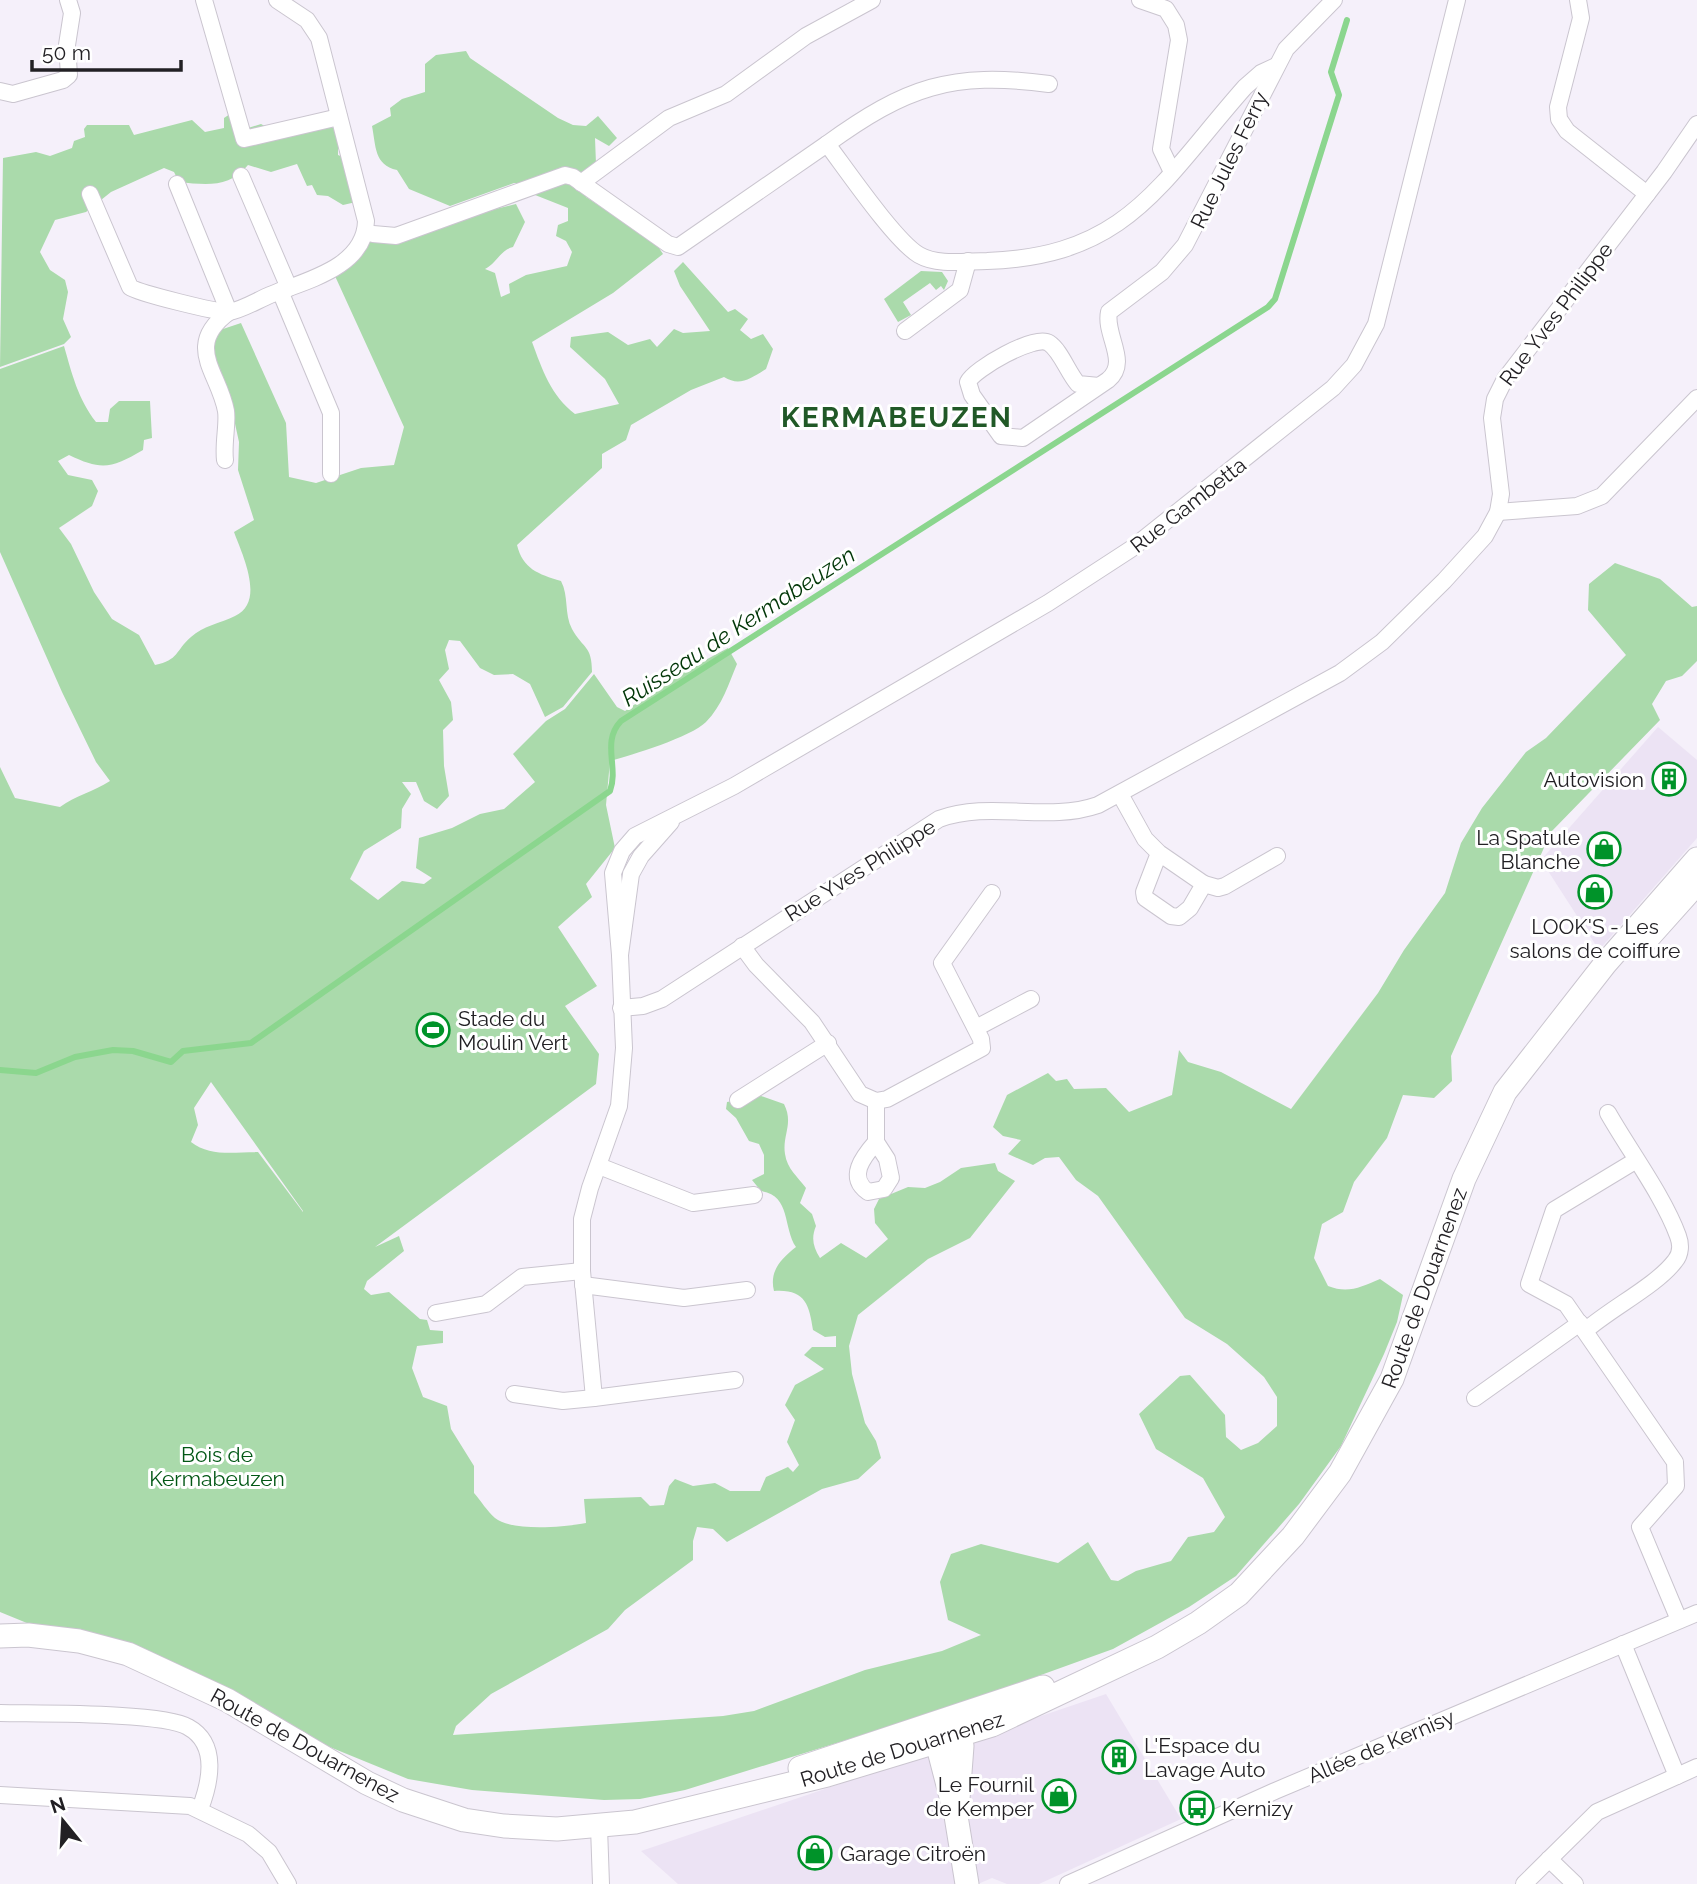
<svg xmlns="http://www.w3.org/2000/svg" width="1697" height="1884" font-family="Raleway,sans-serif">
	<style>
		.built { fill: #ece3f4 }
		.green { fill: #aadaab; fill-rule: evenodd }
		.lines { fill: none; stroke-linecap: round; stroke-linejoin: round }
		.stream { stroke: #8bd68e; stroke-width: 6 }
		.street-casing { stroke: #cac5cf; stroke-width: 18 }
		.secondary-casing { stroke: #cac5cf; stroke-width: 25 }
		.street { stroke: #fff; stroke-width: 16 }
		.secondary { stroke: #fff; stroke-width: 23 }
		.labels { text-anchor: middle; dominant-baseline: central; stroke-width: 6; stroke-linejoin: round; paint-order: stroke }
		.street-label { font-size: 21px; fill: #222024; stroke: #fff }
		.poi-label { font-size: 21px; fill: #222024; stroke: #fff; text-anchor: start }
		.park-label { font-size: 21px; fill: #025715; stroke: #fff }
		.water-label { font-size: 23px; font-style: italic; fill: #003607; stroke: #fff }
		.district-label { font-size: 28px; font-weight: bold; letter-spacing: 2px; fill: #215927; stroke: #fff }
	</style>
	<rect width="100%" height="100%" fill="#f5f0fa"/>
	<g class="built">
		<polygon points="1658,727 1697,760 1697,838 1599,950 1541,860"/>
		<polygon points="1106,1694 1181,1819 1039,1884 1007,1884 992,1878 978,1884 678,1884 641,1851"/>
	</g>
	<g class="green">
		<path d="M466,51L470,58L558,118L573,125L586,126L598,116L617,138L609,146L595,138L596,164L586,197L655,242L663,254L613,293L532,342C542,369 551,396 575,414L619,404L605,379L570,347L571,337L608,332L628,345L650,339L657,347L674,329L683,333L710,331L680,286L674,271L683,262L728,312L735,309L748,319L740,330L751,339L763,334L773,349L766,369C751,378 740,387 724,377L691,390L631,425L626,440L602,454V468L517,545C523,569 538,574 561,581C569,596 564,614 572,629C583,649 592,645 592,672L563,707L545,717L530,684L513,674L494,675L480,668L460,641L449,640L445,650L449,669L439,680L451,702L453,720L443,730L444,766L449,796L437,809L424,801L416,782H402L411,794L402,809L401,828L364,851L350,879L378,900L402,881L424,884L432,878L416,868L419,838L452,828L480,814L504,809L535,782L513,754L546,721L565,709L594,674L617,707L625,711L681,673L728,648L737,664C729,683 722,706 706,722C691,737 632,755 610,761L606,805L615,848L586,884L592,897L558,927L597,986L565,1006L599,1054L596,1084L375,1247L399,1236L404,1251L367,1281L364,1289L371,1295L389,1292L420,1319L427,1320L430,1330L443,1331V1343L417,1346L412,1368L423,1397L447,1406L451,1429L474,1466V1493C481,1501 487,1511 495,1518C512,1532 566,1527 586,1523L584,1499L641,1497L650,1506L664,1505L669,1486L675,1479L693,1486L715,1483L730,1491H760L766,1477L788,1467L793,1472L799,1465L787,1442L795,1420L785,1405L795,1385L824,1369L804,1355L812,1347H836V1336L825,1337L813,1330C809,1304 805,1289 774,1291C769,1271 781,1259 796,1247C783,1228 791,1195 761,1191L752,1180L764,1174V1155L759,1144L749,1141L736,1118L726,1109L727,1102L761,1096L784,1104C794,1124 782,1135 785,1154C787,1169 798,1177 806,1188L800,1203L812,1214L816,1226C811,1238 813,1247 820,1258L841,1243L866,1258L888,1239L875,1223L874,1209L879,1199L908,1187L925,1188L940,1182L961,1168L995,1163L998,1171L1015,1181L970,1238L928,1259L858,1315L849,1346L852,1374L865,1423L876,1441L881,1458L858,1479L822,1489L727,1542L713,1529L697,1527L693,1541V1560L625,1610L608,1629L491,1694L456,1726L453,1735L723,1716L754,1711L865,1670L942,1651L981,1635L948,1620L940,1582L951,1554L981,1544L1058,1563L1088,1542L1111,1580L1118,1581L1136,1571L1171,1561L1188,1537L1214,1532L1225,1517L1203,1478L1156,1449L1139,1414L1180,1376L1190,1375L1225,1415L1226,1437L1241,1450L1258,1443L1277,1426V1397L1264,1377L1227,1344L1185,1318L1098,1196L1076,1180L1059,1157L1045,1158L1033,1165L1008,1154L1021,1140L1003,1136L993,1127L1007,1095L1048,1073L1056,1081L1067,1079L1074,1089L1106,1088L1129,1112L1172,1095L1179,1050L1188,1062L1221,1072L1291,1109L1378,993L1404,950L1445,893L1461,843L1482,808L1526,752L1546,738L1626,655L1588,610L1589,584L1615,563L1660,579L1692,607L1697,606V661L1682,676L1666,681L1652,704L1660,720L1551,832L1451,1056L1452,1081L1434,1098L1403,1095L1387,1138L1354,1182L1343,1212L1322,1224L1314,1258L1328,1286C1348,1294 1361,1287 1380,1279L1403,1295L1397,1322L1384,1354L1341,1446L1299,1504L1236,1576L1189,1607L1113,1649L997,1691L840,1742L685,1790L640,1799L604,1800L472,1790L408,1779L0,1612V767L15,798L60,807C76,795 93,792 110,781L96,762L62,692L0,552V369L64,346C72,374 78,399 96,422H108L110,409L119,401H150L152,438L144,440L143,450C112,468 102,471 69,455L58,461L68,475L92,480L98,491L92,506L59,528L71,544L94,592L112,619L139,635L155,665C179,660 175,651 191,637C203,626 221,623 235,616C266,602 242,554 234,532L254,520L238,470L239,442L227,387L212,361L214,337L220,330L241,323L286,423L289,477L316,483L361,468L394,465L404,427L335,276L371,239L516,204L525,222L513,247C500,250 497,263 485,269L495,273L501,297L510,293L509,284L526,275L567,266L572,252L566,241L556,236L558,225L568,221V208L530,193L526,183H514L450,206L409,189L397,170C374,165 376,146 372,126L391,116L390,108L402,99L425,92V64L436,55ZM211,1082L303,1211V1212L258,1152C234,1152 210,1157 191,1142L198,1125L194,1108Z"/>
		<path d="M230,114L248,128L261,124L272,130L326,123C340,130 338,141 338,155L348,159L356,202L343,205L328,196L317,195L312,185L307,186L297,164L271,172L248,165C229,188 207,185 179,182L174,172L164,168L111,192L86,212L55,220L40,252L50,270L65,280L68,292L63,319L71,337L64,344L0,367L3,158L36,152L50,156L72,148L74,141L85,137L84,129L87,125H129L134,135L192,120L205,132L224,128V118Z"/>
		<polygon points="921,271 942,272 948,281 944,290 941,286 936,290 930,283 903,302 911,315 898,322 884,299"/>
	</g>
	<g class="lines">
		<path class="stream" d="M0,1070L36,1073L75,1057L113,1050L133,1051L171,1062L183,1051L251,1043L610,791C619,767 601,742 621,721L1268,307L1275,299L1339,95L1331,72L1347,20"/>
		<defs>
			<g id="street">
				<polyline points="204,0 244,139 339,117"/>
				<polyline points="1140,0 1166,9 1176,25 1179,40 1161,149 1172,172"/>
				<polyline points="1578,0 1581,18 1558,107 1559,119 1567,131 1647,194"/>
				<polyline points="0,91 13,94 63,80 69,75 67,45 72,13 68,0"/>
				<path d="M827,144C906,87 951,71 1049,84"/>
				<polyline points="241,176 289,288"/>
				<polyline points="581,183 669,118 726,94 806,36 872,0"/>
				<path d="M177,184L229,312C183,346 219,372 226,411C228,424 223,443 225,460"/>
				<path d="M90,194L130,287C138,293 219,313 229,312C242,310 258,300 270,295C304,281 365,268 366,221L319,38L307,20L277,0"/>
				<path d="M373,234L396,236L565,175L573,177L668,244L678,247L827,144C846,169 895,241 919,255C938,266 966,261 987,261C1128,256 1160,183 1245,87L1261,73L1276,66"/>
				<polyline points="280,291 331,413 331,474"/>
				<polyline points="905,331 960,290 968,261"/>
				<path d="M1099,386L1078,384C1068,373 1061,351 1049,343C1035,334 974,369 968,382L972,395L1001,436L1023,438L1108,380C1130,362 1104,335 1109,312L1162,272L1185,245L1286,49L1334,0"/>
				<polyline points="1498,512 1577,506 1602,496 1697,398"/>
				<polyline points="1120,794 1145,839 1159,853 1144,892 1145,898 1171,916 1179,917 1190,908 1204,884 1159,853"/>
				<polyline points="671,822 641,856 631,874 620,955 624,1048 619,1106 590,1188 582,1219 582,1271 594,1398 735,1380"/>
				<polyline points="1204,884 1218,888 1225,886 1277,856"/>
				<polyline points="742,946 756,965 812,1022 860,1094 876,1101 887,1099 982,1048 981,1039 942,963 992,893"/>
				<polyline points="620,955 613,873 622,851 635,836 734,786 1048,603 1131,549 1333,388 1354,365 1376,324 1457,0"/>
				<path d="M621,1008L643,1006L662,999L939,819C991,800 1046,823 1098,805L1340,673L1382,642L1444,581L1485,536L1498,512L1501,494L1492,418L1495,399L1505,379L1664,172L1697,124"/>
				<polyline points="976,1028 1031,999"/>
				<polyline points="738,1100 828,1043"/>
				<path d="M876,1101V1142L887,1159L891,1178L884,1189L868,1192C847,1177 863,1157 876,1142"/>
				<polyline points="1635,1161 1554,1210 1529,1284 1566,1304 1675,1462 1676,1486 1640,1527 1679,1620"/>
				<polyline points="599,1166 693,1203 754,1195"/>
				<polyline points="583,1285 684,1298 747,1290"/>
				<polyline points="436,1313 486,1304 522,1277 582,1271"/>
				<path d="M1585,1331C1611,1308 1656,1286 1675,1261C1681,1254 1681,1244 1678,1236C1664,1197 1629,1150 1608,1113"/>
				<polyline points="514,1394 563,1401 594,1398"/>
				<polyline points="1475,1398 1580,1323"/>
				<polyline points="1623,1644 1677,1776"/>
				<path d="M0,1713C35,1714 163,1712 188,1727C219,1744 210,1783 200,1809"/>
				<polyline points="0,1795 190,1806 248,1834 269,1852 288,1884"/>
				<polyline points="599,1827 601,1884"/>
				<polyline points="1549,1859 1575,1884"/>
				<polyline points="1068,1884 1275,1791 1697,1613"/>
				<polyline points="1524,1884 1597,1812 1697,1767"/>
			</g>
			<g id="secondary">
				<polyline points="1646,940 1697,883"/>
				<polyline points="0,1636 28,1635 79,1641 128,1654 227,1700 367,1783 403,1800 464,1820 504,1826 557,1829 635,1822 827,1775 992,1725 1157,1647 1198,1623 1239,1594 1293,1536 1340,1473 1392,1379 1464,1179 1505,1092 1605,964 1697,859"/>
				<polyline points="957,1722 962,1746 958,1799"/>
				<polyline points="934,1731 956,1816 967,1884"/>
				<polyline points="800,1768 1043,1687"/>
			</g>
		</defs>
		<use href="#street" class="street-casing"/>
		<use href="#secondary" class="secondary-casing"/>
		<use href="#street" class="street"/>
		<use href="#secondary" class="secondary"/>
	</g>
	<defs>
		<symbol id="building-ring" viewBox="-11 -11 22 22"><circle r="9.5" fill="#fff" stroke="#009329" stroke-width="1.5"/><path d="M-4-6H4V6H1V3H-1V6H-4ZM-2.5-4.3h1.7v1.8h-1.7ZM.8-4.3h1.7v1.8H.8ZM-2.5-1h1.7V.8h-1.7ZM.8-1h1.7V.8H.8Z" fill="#009329"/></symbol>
		<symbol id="shop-ring" viewBox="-11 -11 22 22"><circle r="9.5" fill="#fff" stroke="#009329" stroke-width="1.5"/><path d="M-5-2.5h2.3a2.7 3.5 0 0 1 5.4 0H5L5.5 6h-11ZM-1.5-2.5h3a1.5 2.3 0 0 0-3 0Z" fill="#009329"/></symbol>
		<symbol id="stadium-ring" viewBox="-11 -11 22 22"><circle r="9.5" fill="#fff" stroke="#009329" stroke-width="1.5"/><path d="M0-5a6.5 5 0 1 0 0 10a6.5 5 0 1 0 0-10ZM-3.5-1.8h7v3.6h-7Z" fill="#009329"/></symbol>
		<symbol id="bus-ring" viewBox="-11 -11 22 22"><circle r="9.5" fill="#fff" stroke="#009329" stroke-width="1.5"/><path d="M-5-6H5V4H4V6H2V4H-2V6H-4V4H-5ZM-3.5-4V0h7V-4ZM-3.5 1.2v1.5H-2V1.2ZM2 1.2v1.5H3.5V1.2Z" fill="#009329"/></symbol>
	</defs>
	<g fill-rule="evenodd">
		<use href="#building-ring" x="1650" y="760" width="38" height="38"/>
		<use href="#shop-ring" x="1585" y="830" width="38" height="38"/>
		<use href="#shop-ring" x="1576" y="873" width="38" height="38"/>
		<use href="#stadium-ring" x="414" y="1011" width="38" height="38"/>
		<use href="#building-ring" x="1100" y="1738" width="38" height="38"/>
		<use href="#shop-ring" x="1040" y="1777" width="38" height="38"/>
		<use href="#bus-ring" x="1178" y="1789" width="38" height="38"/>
		<use href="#shop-ring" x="796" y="1834" width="38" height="38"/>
	</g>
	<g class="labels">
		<g class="street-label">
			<text transform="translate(1229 160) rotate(-64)">Rue Jules Ferry</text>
			<text transform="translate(1556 314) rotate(-53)">Rue Yves Philippe</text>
			<text transform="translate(1188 505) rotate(-38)">Rue Gambetta</text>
			<text transform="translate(860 870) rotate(-32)">Rue Yves Philippe</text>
			<text transform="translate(1424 1288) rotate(-70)">Route de Douarnenez</text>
			<text transform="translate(305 1745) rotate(29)">Route de Douarnenez</text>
			<text transform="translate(1381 1746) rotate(-23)">Allée de Kernisy</text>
			<text transform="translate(902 1749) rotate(-17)">Route de Douarnenez</text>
		</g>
		<g class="poi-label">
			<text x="1644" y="779" text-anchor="end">Autovision</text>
			<text x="1580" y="837" text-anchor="end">La Spatule<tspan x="1580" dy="24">Blanche</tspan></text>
			<text x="1595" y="926" text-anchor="middle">LOOK'S - Les<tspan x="1595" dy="24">salons de coiffure</tspan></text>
			<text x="458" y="1018">Stade du<tspan x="458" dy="24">Moulin Vert</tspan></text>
			<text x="1144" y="1745">L'Espace du<tspan x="1144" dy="24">Lavage Auto</tspan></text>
			<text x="1034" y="1784" text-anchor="end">Le Fournil<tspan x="1034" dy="24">de Kemper</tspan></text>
			<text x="1222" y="1808">Kernizy</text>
			<text x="840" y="1853">Garage Citroën</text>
		</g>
		<g class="park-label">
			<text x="217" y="1454">Bois de<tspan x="217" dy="24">Kermabeuzen</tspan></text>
		</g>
		<g class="water-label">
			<text transform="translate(738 626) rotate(-33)">Ruisseau de Kermabeuzen</text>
		</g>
		<g class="district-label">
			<text x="897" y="417">KERMABEUZEN</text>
		</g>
	</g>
	<g transform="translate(63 1821) rotate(342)" stroke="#ffffff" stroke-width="5" paint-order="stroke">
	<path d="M0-5L12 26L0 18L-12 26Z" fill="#222024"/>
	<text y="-10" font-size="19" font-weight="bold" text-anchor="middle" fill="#222024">N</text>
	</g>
	<path d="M32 60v10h149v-10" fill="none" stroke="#222024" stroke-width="3.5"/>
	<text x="42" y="60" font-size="21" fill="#222024" stroke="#ffffff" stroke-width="5" paint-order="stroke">50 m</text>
</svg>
